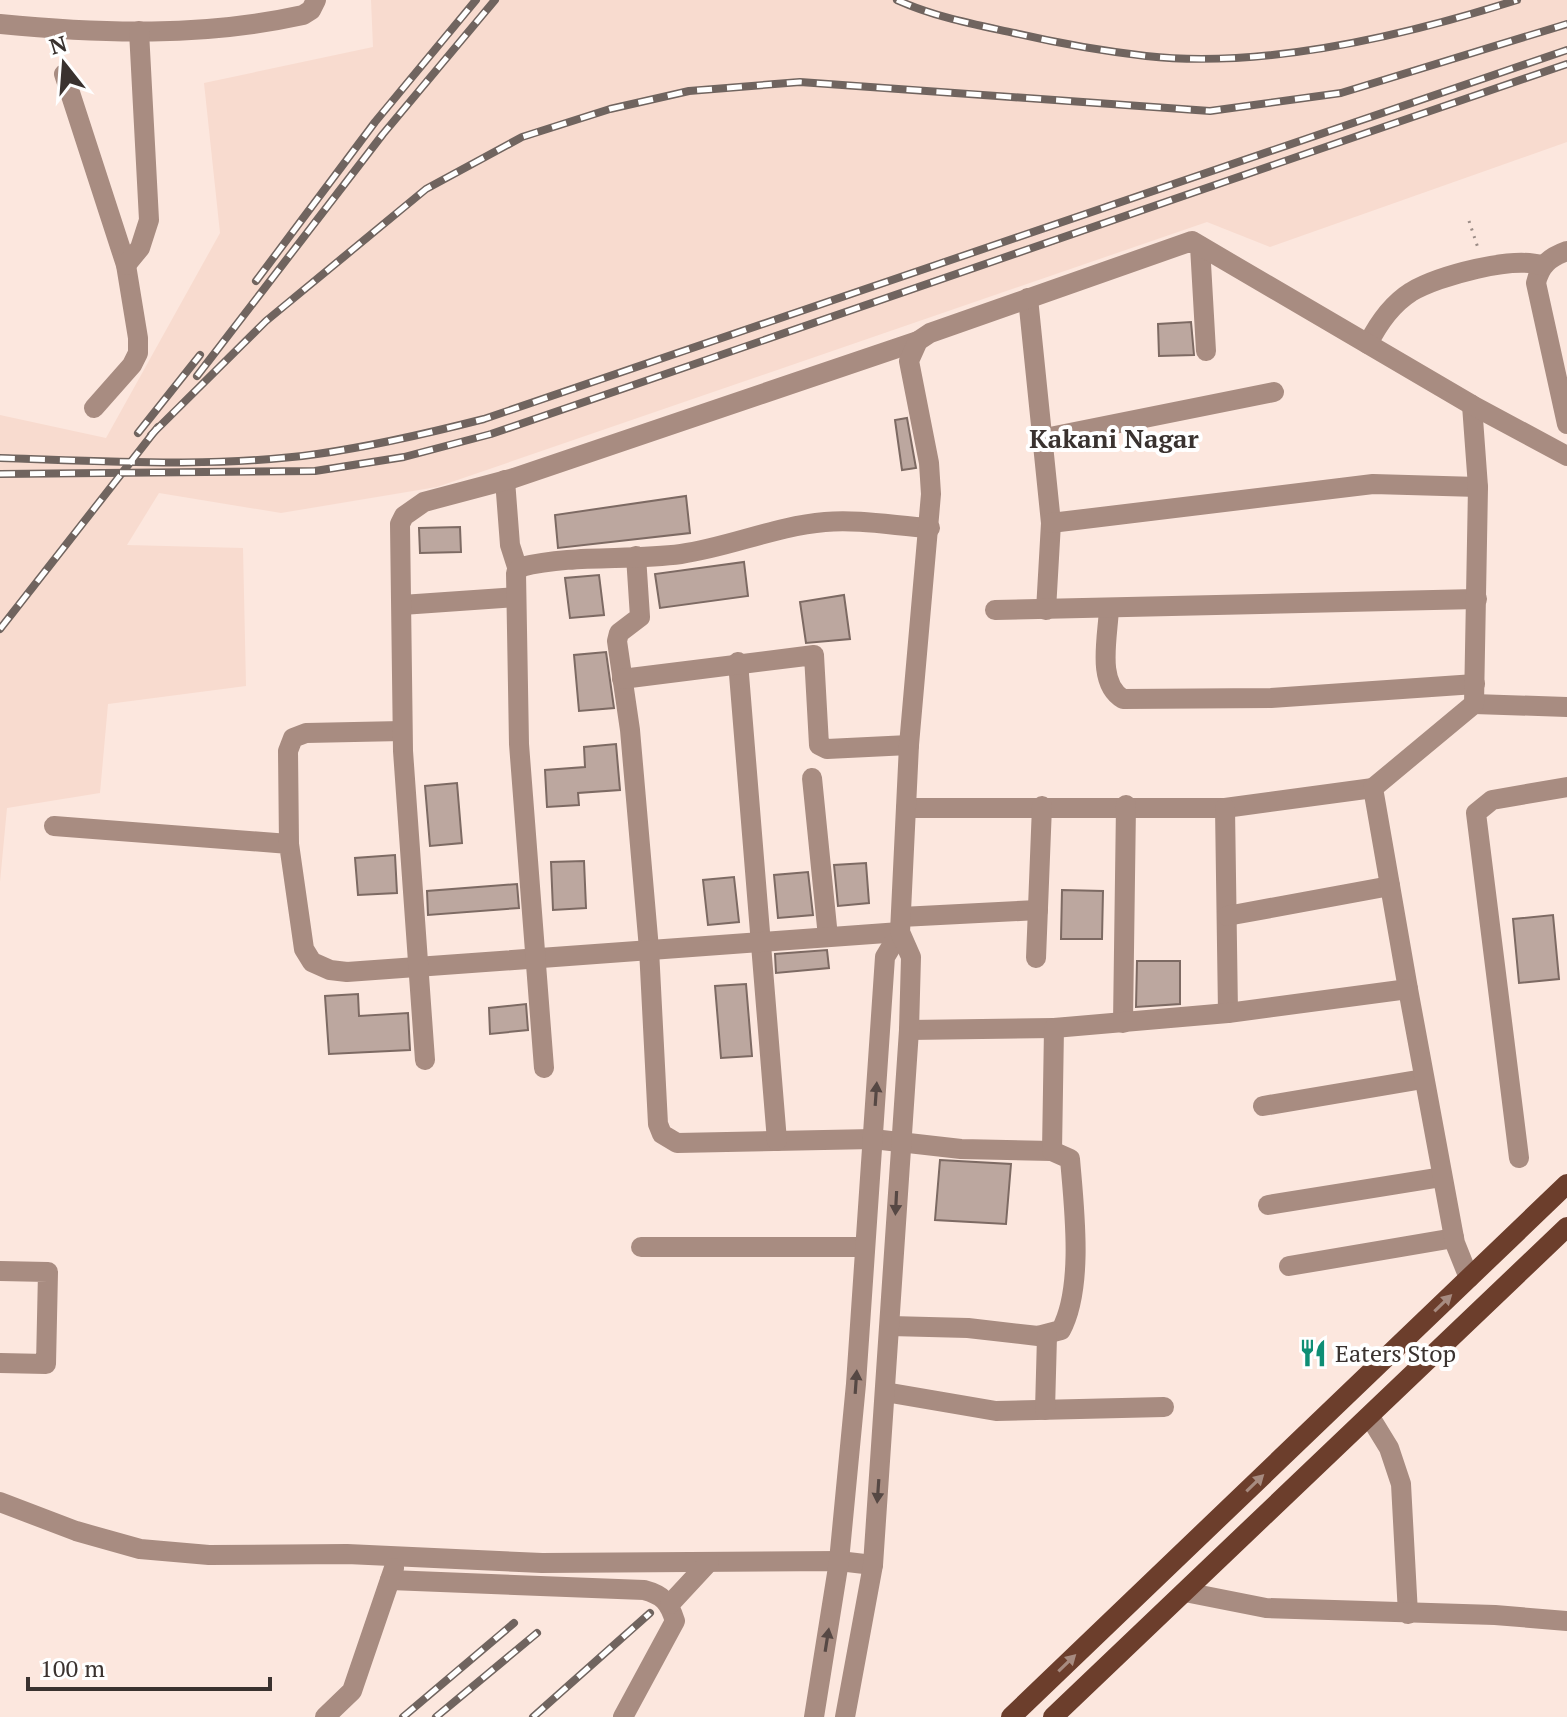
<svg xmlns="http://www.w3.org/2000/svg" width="1567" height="1717" font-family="'PT Serif',serif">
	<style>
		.built { fill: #f8dbcf }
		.building { fill: #bca79f; stroke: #7d6a63; stroke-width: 2 }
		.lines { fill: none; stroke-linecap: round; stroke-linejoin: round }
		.path { stroke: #9b8c86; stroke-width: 3; stroke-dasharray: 2 6; stroke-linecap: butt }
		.minor { stroke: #a88c81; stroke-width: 20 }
		.major { stroke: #6c3e2c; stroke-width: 20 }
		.rail-casing { stroke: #70645f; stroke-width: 8 }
		.rail { stroke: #fff; stroke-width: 5; stroke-dasharray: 15; stroke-linecap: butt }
		.oneway { fill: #564844 }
		.oneway2 { fill: #a78b80 }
		.labels { text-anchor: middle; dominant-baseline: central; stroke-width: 8; stroke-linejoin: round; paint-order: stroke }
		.poi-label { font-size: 24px; fill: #3a322f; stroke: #fff; text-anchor: start }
		.neighbourhood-label { font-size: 26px; font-weight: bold; fill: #3a322f; stroke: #fff }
	</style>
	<rect width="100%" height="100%" fill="#fce7de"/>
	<polygon class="built" points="371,0 1567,0 1567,142 1270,247 1207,222 437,487 281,513 159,493 127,545 243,548 246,686 108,704 100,793 7,808 0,882 0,415 106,438 220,233 204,83 373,47"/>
	<g class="building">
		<polygon points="1191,322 1194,355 1159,356 1158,324"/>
		<polygon points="907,418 916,468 902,470 895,420"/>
		<polygon points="686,496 690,533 558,548 555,515"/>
		<polygon points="460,527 461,552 420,553 419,528"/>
		<polygon points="744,562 748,596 660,608 655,574"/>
		<polygon points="599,575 604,615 570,618 565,578"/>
		<polygon points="844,595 850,639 806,643 800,602"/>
		<polygon points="606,652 614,708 579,711 574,655"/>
		<polygon points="616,744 620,790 578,793 579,805 547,807 545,770 585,767 584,747"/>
		<polygon points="457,783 462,843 430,846 425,786"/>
		<polygon points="395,855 397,893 358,895 355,858"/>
		<polygon points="584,861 586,908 553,910 551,862"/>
		<polygon points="866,863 869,903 838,906 834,865"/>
		<polygon points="808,872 813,915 778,918 774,875"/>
		<polygon points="734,877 739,922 708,925 703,880"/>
		<polygon points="517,884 519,908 428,915 427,891"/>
		<polygon points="1062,890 1103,891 1102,939 1061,939"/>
		<polygon points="1553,915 1559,979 1519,983 1513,919"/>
		<polygon points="827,950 829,968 776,973 775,954"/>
		<polygon points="1137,961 1180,961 1180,1004 1136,1007"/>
		<polygon points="746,984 752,1056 721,1058 715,986"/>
		<polygon points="358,994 359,1016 408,1013 410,1050 329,1054 325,996"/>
		<polygon points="526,1004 528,1030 490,1034 489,1008"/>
		<polygon points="940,1160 1011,1164 1006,1224 935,1220"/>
	</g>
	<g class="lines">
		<polyline class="path" points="1469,221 1479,251"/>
		<g class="minor">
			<path d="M0,24C101,34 203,37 303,15L311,10L316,0"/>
			<polyline points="64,74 126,265 138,338 138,353 132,365 94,408"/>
			<polyline points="1200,246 1206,351"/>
			<path d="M1567,251C1550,257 1540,265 1536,283L1567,424"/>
			<polyline points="126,265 140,248 149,220 139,31"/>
			<polyline points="1028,298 1051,523 1046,610"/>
			<path d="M1368,344C1378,324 1392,304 1411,292C1438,276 1514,255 1543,266"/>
			<polyline points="1045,438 1274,392"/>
			<polyline points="505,480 510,545 518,570"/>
			<polyline points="1051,523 1373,484 1478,487"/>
			<polyline points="636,556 640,617 619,633 617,641 630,730 649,949 658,1124 662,1134 677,1143 873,1139 961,1149 1052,1151"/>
			<polyline points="402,605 516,597"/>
			<path d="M1109,608C1108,637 1096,683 1123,699L1271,698L1475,684"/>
			<polyline points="995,610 1477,599"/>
			<polyline points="738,662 777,1141"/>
			<polyline points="622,679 814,655 819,745 827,749 909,745"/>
			<polyline points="1474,704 1567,707"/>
			<polyline points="812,778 828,937"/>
			<polyline points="906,808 1225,808 1373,788"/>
			<polyline points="1225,808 1228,1013"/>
			<polyline points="54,826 289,844 304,949 312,962 330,970 347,972 900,932"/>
			<polyline points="289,844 288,751 293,738 306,733 402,731"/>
			<polyline points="1227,916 1390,886"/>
			<polyline points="901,917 1038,910"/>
			<polyline points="1036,958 1042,806"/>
			<polyline points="1408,989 1373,788 1474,704 1478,487 1472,405"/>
			<polyline points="1123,1023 1126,805"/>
			<polyline points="909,1030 1054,1028"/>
			<polyline points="425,1060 403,751 400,524 404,516 424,502 514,478 918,341"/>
			<path d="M544,1068L519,744L516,573L521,567C573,554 628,561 681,554C730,547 776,526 825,522C859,519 896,526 930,528"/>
			<polyline points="1263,1106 1423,1079"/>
			<polyline points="1519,1158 1476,813 1492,800 1567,787"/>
			<polyline points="1268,1205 1442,1177"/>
			<polyline points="641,1247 865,1247"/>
			<polyline points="1289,1266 1454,1238"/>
			<polyline points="0,1271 48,1272 46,1364 0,1363"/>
			<path d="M890,1326L968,1328L1038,1336L1061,1330C1084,1287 1074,1207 1070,1159L1052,1151L1054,1028L1228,1013L1408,989L1455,1243L1469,1278"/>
			<polyline points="885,1392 996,1411 1164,1407"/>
			<polyline points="1045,1410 1047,1336"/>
			<polyline points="1370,1417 1389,1448 1401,1484 1408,1614"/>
			<polyline points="0,1502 76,1531 140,1549 209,1555 347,1554 542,1563 839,1561 873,1565"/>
			<path d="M390,1580L644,1590C663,1595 669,1602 675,1621L623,1717"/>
			<polyline points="1185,1592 1266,1608 1495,1615 1567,1621"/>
			<polyline points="670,1604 709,1562"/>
			<polyline points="325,1717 352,1691 394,1568"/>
			<polyline points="814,1717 839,1561 856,1384 885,957 900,932"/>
			<polyline points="845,1717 873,1565 909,1030 911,957 900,932 909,745 931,494 929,463 909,361 918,341 930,333 1192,241 1472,405 1567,456"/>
		</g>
		<g class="major">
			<polyline points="1011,1717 1567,1184"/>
			<polyline points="1053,1717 1567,1227"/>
		</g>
		<defs>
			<g id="rail">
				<path d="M897,0C935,17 973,24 1014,33C1057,43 1102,51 1146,56C1265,69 1404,36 1517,0"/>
				<polyline points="256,281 375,122 476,0"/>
				<polyline points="197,376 383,134 495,0"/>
				<polyline points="138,433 200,355"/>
				<polyline points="151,435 266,321 426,189 522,137 610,109 689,91 800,82 1210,111 1341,93 1567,24"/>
				<path d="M0,458C101,461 218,468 317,454C374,446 429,433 484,419L1567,50"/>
				<polyline points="0,474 315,471 404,457 491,434 1567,64"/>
				<polyline points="0,629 158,427"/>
				<polyline points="403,1717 514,1623"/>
				<polyline points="436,1717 537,1633"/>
				<polyline points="533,1717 650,1613"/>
			</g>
		</defs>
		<use href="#rail" class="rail-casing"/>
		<use href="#rail" class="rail"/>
	</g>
	<defs><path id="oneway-solid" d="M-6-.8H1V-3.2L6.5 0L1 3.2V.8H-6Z" transform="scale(2)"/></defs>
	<g class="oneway">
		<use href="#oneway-solid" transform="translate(876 1094) rotate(-86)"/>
		<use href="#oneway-solid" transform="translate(896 1203) rotate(93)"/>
		<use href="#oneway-solid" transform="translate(856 1382) rotate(-86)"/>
		<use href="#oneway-solid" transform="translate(878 1491) rotate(94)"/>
		<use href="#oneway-solid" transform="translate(827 1640) rotate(-81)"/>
	</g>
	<g class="oneway2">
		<use href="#oneway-solid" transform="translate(1443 1303) rotate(-44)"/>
		<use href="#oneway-solid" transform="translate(1255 1483) rotate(-44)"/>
		<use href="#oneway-solid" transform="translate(1067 1663) rotate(-44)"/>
	</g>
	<defs>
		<symbol id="restaurant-bare" viewBox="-9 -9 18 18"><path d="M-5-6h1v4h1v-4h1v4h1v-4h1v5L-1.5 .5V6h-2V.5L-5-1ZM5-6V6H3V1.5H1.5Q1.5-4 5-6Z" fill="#0e8e74" stroke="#fff" stroke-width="2.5" paint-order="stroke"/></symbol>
	</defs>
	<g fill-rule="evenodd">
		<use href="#restaurant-bare" x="1293" y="1333" width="40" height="40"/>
	</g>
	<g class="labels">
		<g class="poi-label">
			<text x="1335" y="1353">Eaters Stop</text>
		</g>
		<g class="neighbourhood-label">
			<text x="1114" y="438">Kakani Nagar</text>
		</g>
	</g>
	<g transform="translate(64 64) rotate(343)" stroke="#ffffff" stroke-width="6" paint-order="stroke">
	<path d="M0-6L14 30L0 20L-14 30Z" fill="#3a322f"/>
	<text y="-12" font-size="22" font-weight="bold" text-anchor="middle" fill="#3a322f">N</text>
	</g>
	<path d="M28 1677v12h242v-12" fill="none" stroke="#3a322f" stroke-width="4"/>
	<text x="40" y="1677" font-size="24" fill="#3a322f" stroke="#ffffff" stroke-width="6" paint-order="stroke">100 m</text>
</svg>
